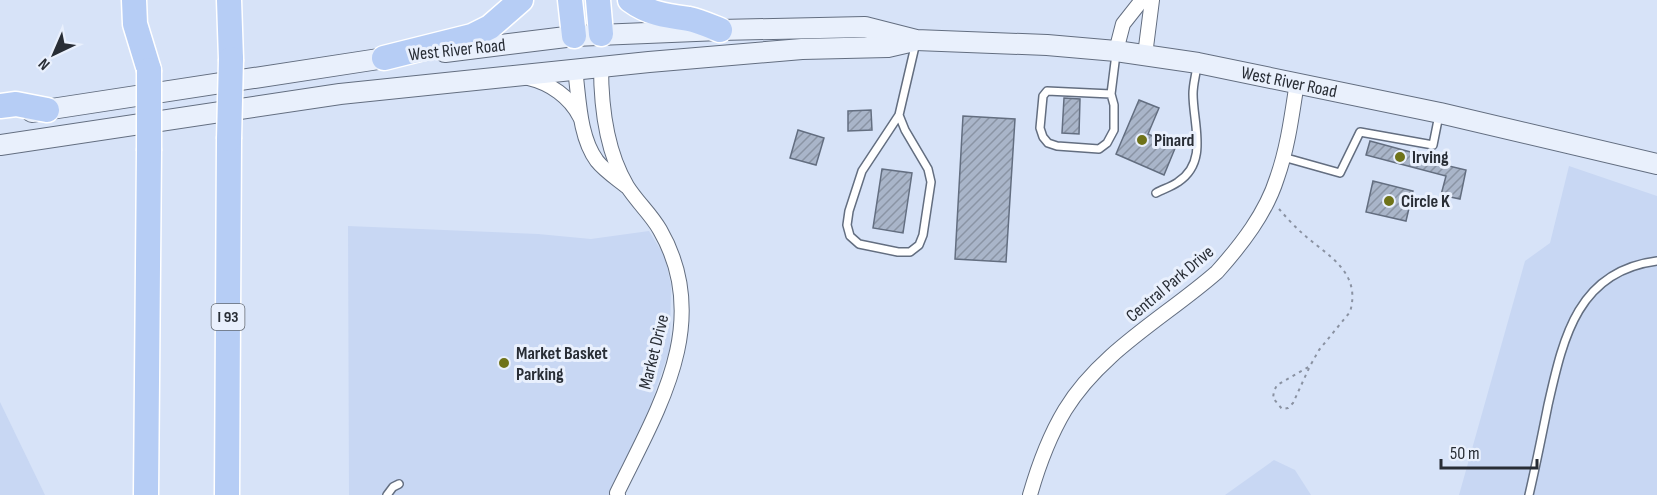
<svg xmlns="http://www.w3.org/2000/svg" width="1657" height="495" font-family="'Sofia Sans Condensed',sans-serif">
	<style>
		.built { fill: #c8d7f3 }
		.building { fill: url(#building-hatch); stroke: #636e80; stroke-width: 1.5 }
		.lines { fill: none; stroke-linecap: round; stroke-linejoin: round }
		.lane-casing { stroke: #636e80; stroke-width: 10 }
		.street-casing { stroke: #636e80; stroke-width: 16 }
		.secondary-casing { stroke: #636e80; stroke-width: 22 }
		.highway-casing { stroke: #fff; stroke-width: 27 }
		.path { stroke: #8a92a2; stroke-width: 2; stroke-dasharray: 3 4.5; stroke-linecap: butt }
		.lane { stroke: #fff; stroke-width: 7 }
		.street { stroke: #fff; stroke-width: 14 }
		.secondary { stroke: #e9f0fc; stroke-width: 20 }
		.highway { stroke: #b6cdf5; stroke-width: 24 }
		.highway-bridge-casing { stroke: #fff; stroke-width: 27; stroke-linecap: butt }
		.highway-bridge { stroke: #b6cdf5; stroke-width: 24 }
		.poi-dot { fill: #6f7319; stroke: #e9f0fd; stroke-width: 2 }
		.labels { text-anchor: middle; dominant-baseline: central; stroke-width: 6; stroke-linejoin: round; paint-order: stroke }
		.shield { fill: #e9f0fd; stroke: #626871; stroke-width: 1.5 }
		.shield-label { font-size: 16px; font-weight: bold; fill: #282d35 }
		.street-label { font-size: 18px; fill: #282d35; stroke: #e9f0fd }
		.poi-label { font-size: 18px; font-weight: bold; fill: #282d35; stroke: #e9f0fd; text-anchor: start }
	</style>
	<defs>
		<pattern id="building-hatch" width="6" height="6" patternUnits="userSpaceOnUse" patternTransform="scale(1.5)"><rect width="6" height="6" fill="#a9b5c9"/><path d="M-1 1l2-2M0 6l6-6M5 7l2-2" fill="none" stroke="#8a94a4"/></pattern>
	</defs>
	<rect width="100%" height="100%" fill="#d7e3f8"/>
	<g class="built">
		<polygon points="1569,166 1657,196 1657,495 1459,495 1525,261 1550,243"/>
		<polygon points="348,226 538,234 591,239 649,231 665,257 671,285 670,348 641,433 617,495 349,495"/>
		<polygon points="0,402 45,495 0,495"/>
		<polygon points="1274,460 1295,470 1311,495 1225,495"/>
	</g>
	<g class="building">
		<polygon points="1064,98 1080,99 1079,134 1062,133"/>
		<polygon points="1139,100 1159,108 1148,134 1176,146 1164,175 1116,154"/>
		<polygon points="871,110 872,130 848,131 848,111"/>
		<polygon points="963,116 1015,119 1006,262 955,259"/>
		<polygon points="798,130 824,138 816,165 790,158"/>
		<polygon points="1370,141 1433,158 1432,162 1466,170 1460,199 1441,195 1446,176 1366,155"/>
		<polygon points="882,169 912,173 903,233 873,228"/>
		<polygon points="1373,181 1413,191 1406,221 1366,212"/>
	</g>
	<g class="lines">
		<defs>
			<g id="lane">
				<polyline points="1111,94 1047,91 1043,96 1040,128 1043,137 1048,143 1057,146 1099,149 1107,143 1114,130 1114,105 1111,94 1116,54"/>
				<polyline points="899,115 862,171 849,211 847,225 850,236 859,244 898,252 910,252 919,245 923,235 931,182 928,169 905,130 899,115 916,42"/>
				<polyline points="1283,157 1340,173 1360,132 1433,145 1439,115"/>
				<path d="M1156,193C1163,189 1171,187 1178,182C1209,162 1193,124 1193,94C1193,84 1196,75 1197,65"/>
				<polyline points="387,495 393,487 399,484"/>
				<path d="M1529,495C1536,465 1542,435 1548,405C1563,339 1577,271 1657,261"/>
			</g>
			<g id="street">
				<polyline points="1116,51 1123,24 1142,0"/>
				<polyline points="1145,55 1152,0"/>
				<path d="M601,66C601,106 606,151 627,186C637,202 651,214 660,230C713,322 658,409 617,493L618,495"/>
				<path d="M575,69C579,98 579,137 597,161C605,171 616,178 626,186"/>
				<path d="M528,78C550,83 570,97 580,117"/>
				<path d="M1030,495C1038,467 1050,435 1065,410C1101,351 1167,316 1217,272C1242,244 1266,213 1277,178C1288,147 1292,114 1297,82"/>
			</g>
			<g id="secondary">
				<path id="s1" d="M445,52L574,36L720,30L865,27L916,40L1047,45L1116,51L1198,63L1440,113L1657,164"/>
				<polyline points="32,112 398,56"/>
				<polyline points="0,145 340,94 649,62 802,49 888,47 914,41"/>
			</g>
			<g id="highway">
				<polyline points="134,0 135,24 149,70"/>
				<polyline points="229,0 231,59"/>
				<polyline points="570,0 574,36"/>
				<polyline points="598,0 601,34"/>
				<path d="M630,0C649,14 667,16 689,19C699,21 710,26 720,30"/>
				<polyline points="384,58 472,36 490,27 521,0"/>
				<polyline points="0,106 16,104 47,110"/>
				<polyline points="146,495 149,151"/>
				<polyline points="227,495 229,139"/>
			</g>
		</defs>
		<use href="#lane" class="lane-casing"/>
		<use href="#street" class="street-casing"/>
		<use href="#secondary" class="secondary-casing"/>
		<use href="#highway" class="highway-casing"/>
		<path class="path" d="M1279,209C1286,217 1294,226 1302,233C1326,255 1362,271 1350,312L1319,350L1310,366L1277,385L1274,391L1273,398L1282,409L1288,408L1293,403L1310,366"/>
		<use href="#lane" class="lane"/>
		<use href="#street" class="street"/>
		<use href="#secondary" class="secondary"/>
		<use href="#highway" class="highway"/>
		<defs>
			<g id="highway-bridge">
				<polyline points="229,139 231,59"/>
				<polyline points="149,151 149,70"/>
			</g>
		</defs>
		<use href="#highway-bridge" class="highway-bridge-casing"/>
		<use href="#highway-bridge" class="highway-bridge"/>
	</g>
	<g class="poi-dot">
		<circle cx="1142" cy="140" r="6"/>
		<circle cx="1400" cy="157" r="6"/>
		<circle cx="1389" cy="201" r="6"/>
		<circle cx="504" cy="363" r="6"/>
	</g>
	<g class="labels">
		<rect class="shield" x="211.5" y="304" width="33" height="26" rx="4.5"/>
		<g class="shield-label">
			<text x="228" y="317">I 93</text>
		</g>
		<g class="street-label">
			<text transform="translate(457 50) rotate(-6)">West River Road</text>
			<text stroke="none"><textPath href="#s1" startOffset="850">West River Road</textPath></text>
			<text transform="translate(1170 284) rotate(-40)">Central Park Drive</text>
			<text transform="translate(654 352) rotate(-76)">Market Drive</text>
		</g>
		<g class="poi-label">
			<text x="1154" y="140">Pinard</text>
			<text x="1412" y="157">Irving</text>
			<text x="1401" y="201">Circle K</text>
			<text x="516" y="353">Market Basket<tspan x="516" dy="21">Parking</tspan></text>
		</g>
	</g>
	<g transform="translate(54 54) rotate(224)" stroke="#e9f0fd" stroke-width="4.5" paint-order="stroke">
	<path d="M0-4.5L10 22L0 15L-10 22Z" fill="#282d35"/>
	<text y="-9" font-size="16" font-weight="bold" text-anchor="middle" fill="#282d35">N</text>
	</g>
	<path d="M1441 459v9h96v-9" fill="none" stroke="#282d35" stroke-width="3"/>
	<text x="1450" y="459" font-size="18" fill="#282d35" stroke="#e9f0fd" stroke-width="4.5" paint-order="stroke">50 m</text>
</svg>
